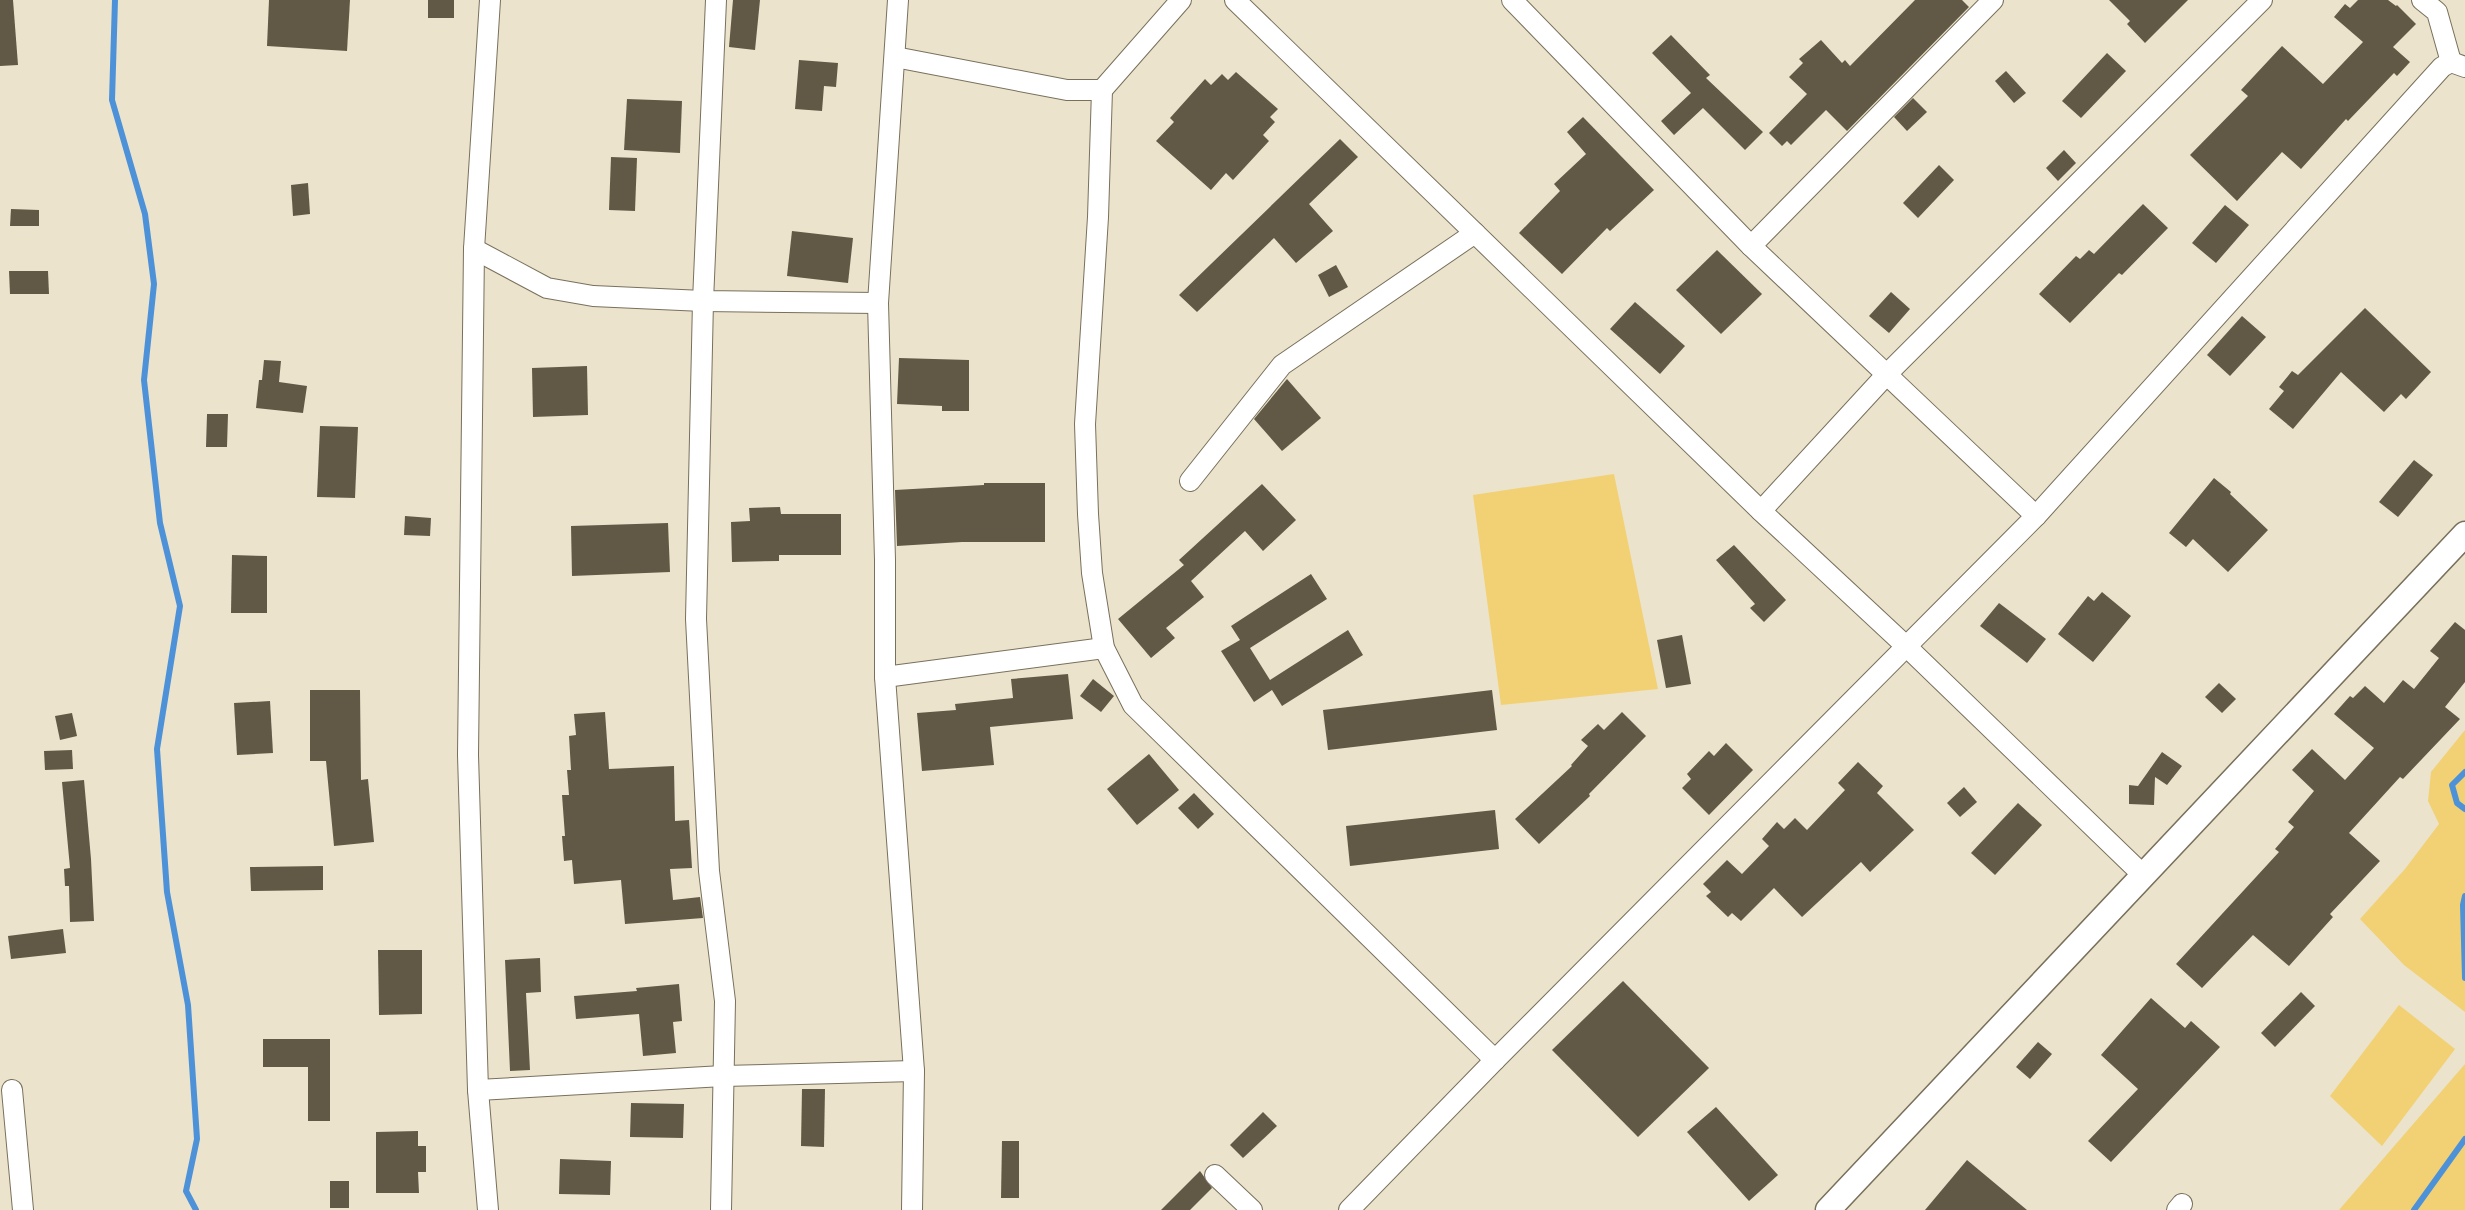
<svg xmlns="http://www.w3.org/2000/svg" width="2465" height="1210" font-family="'Titillium Web',sans-serif">
	<style>
		.green { fill: #f2d174 }
		.lines { fill: none; stroke-linecap: round; stroke-linejoin: round }
		.stream { stroke: #4d92d8; stroke-width: 6 }
		.building { fill: #615945 }
		.minor-casing { stroke: #78705c; stroke-width: 22 }
		.tertiary-casing { stroke: #78705c; stroke-width: 27 }
		.minor { stroke: #fff; stroke-width: 20 }
		.tertiary { stroke: #fff; stroke-width: 24 }
	</style>
	<rect width="100%" height="100%" fill="#ebe3cc"/>
	<g class="green">
		<polygon points="1614,474 1658,689 1501,705 1473,495"/>
		<polygon points="2465,730 2465,1012 2404,965 2360,919 2405,869 2439,824 2428,801 2431,772"/>
		<polygon points="2399,1005 2455,1049 2382,1146 2330,1096"/>
		<polygon points="2465,1064 2465,1210 2339,1210"/>
	</g>
	<g class="lines">
		<g class="stream">
			<polyline points="115,0 112,100 145,214 154,284 144,380 160,523 180,606 157,749 167,892 188,1005 197,1139 186,1191 196,1210"/>
			<polyline points="2465,772 2452,785 2457,803 2465,809"/>
			<polyline points="2465,896 2463,905 2465,978"/>
			<polyline points="2414,1210 2465,1139"/>
		</g>
	</g>
	<g class="building">
		<polygon points="0,0 13,0 18,65 0,66"/>
		<polygon points="269,0 350,0 347,51 267,46"/>
		<rect x="428" y="0" width="26" height="18"/>
		<polygon points="733,0 760,0 755,50 729,47"/>
		<polygon points="1915,0 1962,0 1969,7 1847,131 1826,110 1791,145 1787,141 1782,146 1769,133 1807,94 1789,77 1803,63 1799,59 1821,40 1842,63 1845,60 1850,66"/>
		<polygon points="2109,0 2188,0 2145,43 2127,24 2130,21"/>
		<polygon points="2358,0 2388,0 2396,6 2397,5 2416,24 2393,47 2410,62 2397,76 2394,73 2348,121 2346,119 2301,169 2282,152 2237,201 2190,155 2248,96 2241,90 2282,46 2323,84 2363,42 2334,17 2345,4 2350,8"/>
		<polygon points="1671,35 1710,75 1706,78 1763,132 1745,150 1703,108 1674,135 1661,121 1691,93 1652,53"/>
		<polygon points="2107,53 2126,71 2081,118 2062,101"/>
		<polygon points="799,60 838,63 836,87 824,86 822,111 795,109"/>
		<polygon points="2006,71 2026,93 2014,103 1995,81"/>
		<polygon points="1236,72 1278,109 1270,117 1275,122 1263,135 1269,141 1233,180 1226,173 1211,190 1156,141 1174,122 1170,118 1205,79 1211,85 1222,74 1228,80"/>
		<polygon points="1913,98 1927,112 1907,131 1894,117"/>
		<polygon points="627,99 682,101 680,153 624,150"/>
		<polygon points="1583,117 1654,190 1610,231 1607,228 1562,274 1519,233 1560,191 1554,184 1586,154 1567,132"/>
		<polygon points="1340,139 1358,157 1309,204 1333,231 1296,263 1274,238 1197,312 1179,295"/>
		<polygon points="2064,150 2076,163 2058,181 2046,168"/>
		<polygon points="611,157 637,158 635,211 609,210"/>
		<polygon points="1939,165 1954,180 1918,218 1903,203"/>
		<polygon points="308,183 310,214 293,216 291,185"/>
		<polygon points="2143,204 2168,228 2122,275 2119,273 2070,323 2039,294 2076,256 2080,259 2089,250 2094,254"/>
		<polygon points="2225,205 2249,225 2216,263 2192,243"/>
		<polygon points="11,209 39,210 39,226 10,226"/>
		<polygon points="792,231 853,238 848,283 787,276"/>
		<polygon points="1717,250 1762,294 1721,334 1676,290"/>
		<polygon points="1336,265 1348,287 1329,297 1318,275"/>
		<polygon points="9,271 48,271 49,294 10,294"/>
		<polygon points="1891,292 1910,309 1889,333 1869,316"/>
		<polygon points="1635,302 1685,346 1660,374 1610,329"/>
		<polygon points="2365,308 2431,372 2406,399 2401,394 2384,412 2341,372 2293,429 2269,409 2284,391 2279,387 2292,371 2298,375"/>
		<polygon points="2242,316 2266,337 2230,376 2207,355"/>
		<polygon points="899,358 969,360 969,411 942,411 942,406 897,404"/>
		<polygon points="264,360 281,361 279,382 307,386 303,413 256,408 259,380 262,380"/>
		<polygon points="587,366 588,415 533,417 532,368"/>
		<polygon points="1287,379 1321,418 1282,451 1254,419"/>
		<polygon points="207,414 228,414 227,447 206,447"/>
		<polygon points="320,426 358,427 355,498 317,497"/>
		<polygon points="2414,460 2433,475 2398,517 2379,502"/>
		<polygon points="2214,478 2231,492 2230,494 2268,530 2228,572 2193,539 2186,547 2169,533"/>
		<polygon points="984,483 1045,483 1045,542 962,542 897,546 895,490 984,485"/>
		<polygon points="1262,484 1296,520 1263,551 1245,531 1191,581 1204,597 1166,628 1175,638 1151,658 1118,619 1184,565 1179,560"/>
		<polygon points="780,507 781,514 841,514 841,555 779,555 779,561 732,562 731,522 750,521 749,508"/>
		<polygon points="405,516 431,518 430,536 404,535"/>
		<polygon points="668,523 670,572 572,576 571,526"/>
		<polygon points="1734,545 1786,600 1764,622 1750,608 1755,604 1716,560"/>
		<polygon points="232,555 267,556 267,613 231,613"/>
		<polygon points="1311,574 1327,599 1250,648 1270,680 1348,630 1363,655 1282,706 1272,690 1254,702 1221,651 1240,640 1231,626"/>
		<polygon points="2102,592 2131,616 2093,662 2058,634 2088,596 2094,601"/>
		<polygon points="1999,603 2046,639 2027,663 1980,626"/>
		<polygon points="2455,622 2465,630 2465,682 2445,707 2460,719 2403,779 2400,777 2349,833 2380,861 2330,914 2333,917 2289,966 2253,935 2202,988 2176,964 2279,852 2275,849 2294,827 2288,822 2314,791 2292,770 2312,749 2345,780 2374,748 2334,714 2350,696 2353,698 2365,686 2384,703 2403,680 2414,689 2439,658 2430,651"/>
		<polygon points="1682,635 1691,684 1666,688 1657,640"/>
		<polygon points="1068,674 1073,719 990,727 994,765 922,771 917,713 956,710 955,704 1013,698 1011,679"/>
		<polygon points="1093,679 1114,696 1101,712 1080,696"/>
		<polygon points="2219,683 2236,699 2222,713 2205,697"/>
		<polygon points="310,690 360,690 361,780 368,779 374,842 334,846 326,761 310,761"/>
		<polygon points="1492,690 1497,730 1328,750 1323,710"/>
		<polygon points="270,701 273,753 237,755 234,703"/>
		<polygon points="605,712 609,769 674,766 675,821 689,820 692,868 670,869 673,900 700,897 703,918 625,924 621,880 574,884 572,860 564,861 562,836 565,836 562,795 569,795 567,770 571,770 569,736 576,735 574,714"/>
		<polygon points="1622,712 1646,736 1589,794 1590,796 1539,844 1515,819 1572,766 1571,765 1588,746 1581,740 1598,724 1604,730"/>
		<polygon points="72,713 77,736 60,740 55,716"/>
		<polygon points="1726,743 1753,770 1709,815 1682,788 1691,779 1687,774 1709,751 1714,756"/>
		<polygon points="72,750 73,769 45,770 44,751"/>
		<polygon points="2162,752 2182,766 2167,785 2155,777 2154,805 2129,804 2129,785 2138,786"/>
		<polygon points="1149,754 1179,790 1137,825 1107,789"/>
		<polygon points="1858,762 1883,786 1877,793 1914,830 1870,872 1861,862 1802,917 1774,888 1741,921 1732,913 1728,917 1706,896 1711,892 1703,884 1727,860 1742,874 1769,846 1762,839 1777,822 1784,829 1795,818 1807,830 1845,790 1838,783"/>
		<polygon points="84,780 91,859 94,921 70,922 69,886 65,886 64,869 70,868 62,782"/>
		<polygon points="1964,787 1977,802 1960,817 1947,803"/>
		<polygon points="1194,793 1214,814 1198,829 1178,808"/>
		<polygon points="2018,803 2042,825 1995,875 1971,853"/>
		<polygon points="1495,810 1499,849 1350,866 1346,826"/>
		<polygon points="323,866 323,890 251,891 250,867"/>
		<polygon points="63,929 66,953 11,959 8,936"/>
		<polygon points="378,950 422,950 422,1014 379,1015"/>
		<polygon points="540,958 541,992 526,993 530,1070 510,1071 505,960"/>
		<polygon points="1623,981 1709,1068 1638,1137 1552,1050"/>
		<polygon points="679,984 682,1021 673,1022 676,1053 643,1056 639,1014 576,1019 574,996 637,991 636,988"/>
		<polygon points="2301,992 2315,1006 2275,1047 2261,1033"/>
		<polygon points="2151,998 2185,1028 2191,1021 2220,1047 2111,1162 2088,1141 2138,1089 2101,1055"/>
		<polygon points="263,1039 330,1039 330,1121 308,1121 308,1067 263,1067"/>
		<polygon points="2038,1042 2052,1054 2030,1079 2016,1067"/>
		<polygon points="802,1089 825,1089 824,1147 801,1146"/>
		<polygon points="631,1103 684,1104 683,1138 630,1137"/>
		<polygon points="1716,1107 1778,1175 1749,1201 1687,1132"/>
		<polygon points="1263,1112 1277,1126 1243,1158 1230,1145"/>
		<polygon points="418,1131 418,1146 426,1146 426,1172 418,1172 419,1193 376,1193 376,1132"/>
		<polygon points="1002,1141 1019,1141 1019,1198 1001,1198"/>
		<polygon points="560,1159 611,1161 610,1195 559,1194"/>
		<polygon points="1967,1160 2027,1210 1925,1210"/>
		<polygon points="1200,1171 1212,1188 1190,1210 1161,1210"/>
		<rect x="330" y="1181" width="19" height="27"/>
	</g>
	<g class="lines">
		<defs>
			<g id="minor">
				<polyline points="716,0 703,301 696,619 709,871 725,1001 721,1210"/>
				<polyline points="898,0 878,303 885,560 885,677 914,1071 912,1210"/>
				<polyline points="1235,0 1761,511 1907,647 2143,875"/>
				<polyline points="1512,0 1751,246 2036,516"/>
				<polyline points="2422,0 2437,12 2451,62"/>
				<polyline points="895,57 1067,90 1102,90 1181,0"/>
				<polyline points="1102,90 1098,217 1085,424 1088,514 1092,573 1104,648 1133,705 1495,1060"/>
				<polyline points="1751,246 1993,0"/>
				<polyline points="474,249 547,288 593,296 703,301 878,303"/>
				<polyline points="1190,481 1282,365 1475,233"/>
				<polyline points="1761,511 1887,374 2262,0"/>
				<polyline points="885,677 1104,648"/>
				<polyline points="12,1090 23,1210"/>
				<polyline points="478,1090 723,1076 914,1071"/>
				<polyline points="1215,1175 1252,1210"/>
				<polyline points="488,1210 478,1090 468,755 474,249 490,0"/>
				<polyline points="1349,1210 1495,1060 2036,516 2442,67 2451,62 2465,67"/>
				<polyline points="2177,1210 2182,1204"/>
			</g>
			<polyline id="tertiary" points="1828,1210 2465,534"/>
		</defs>
		<use href="#minor" class="minor-casing"/>
		<use href="#tertiary" class="tertiary-casing"/>
		<use href="#minor" class="minor"/>
		<use href="#tertiary" class="tertiary"/>
	</g>
</svg>
